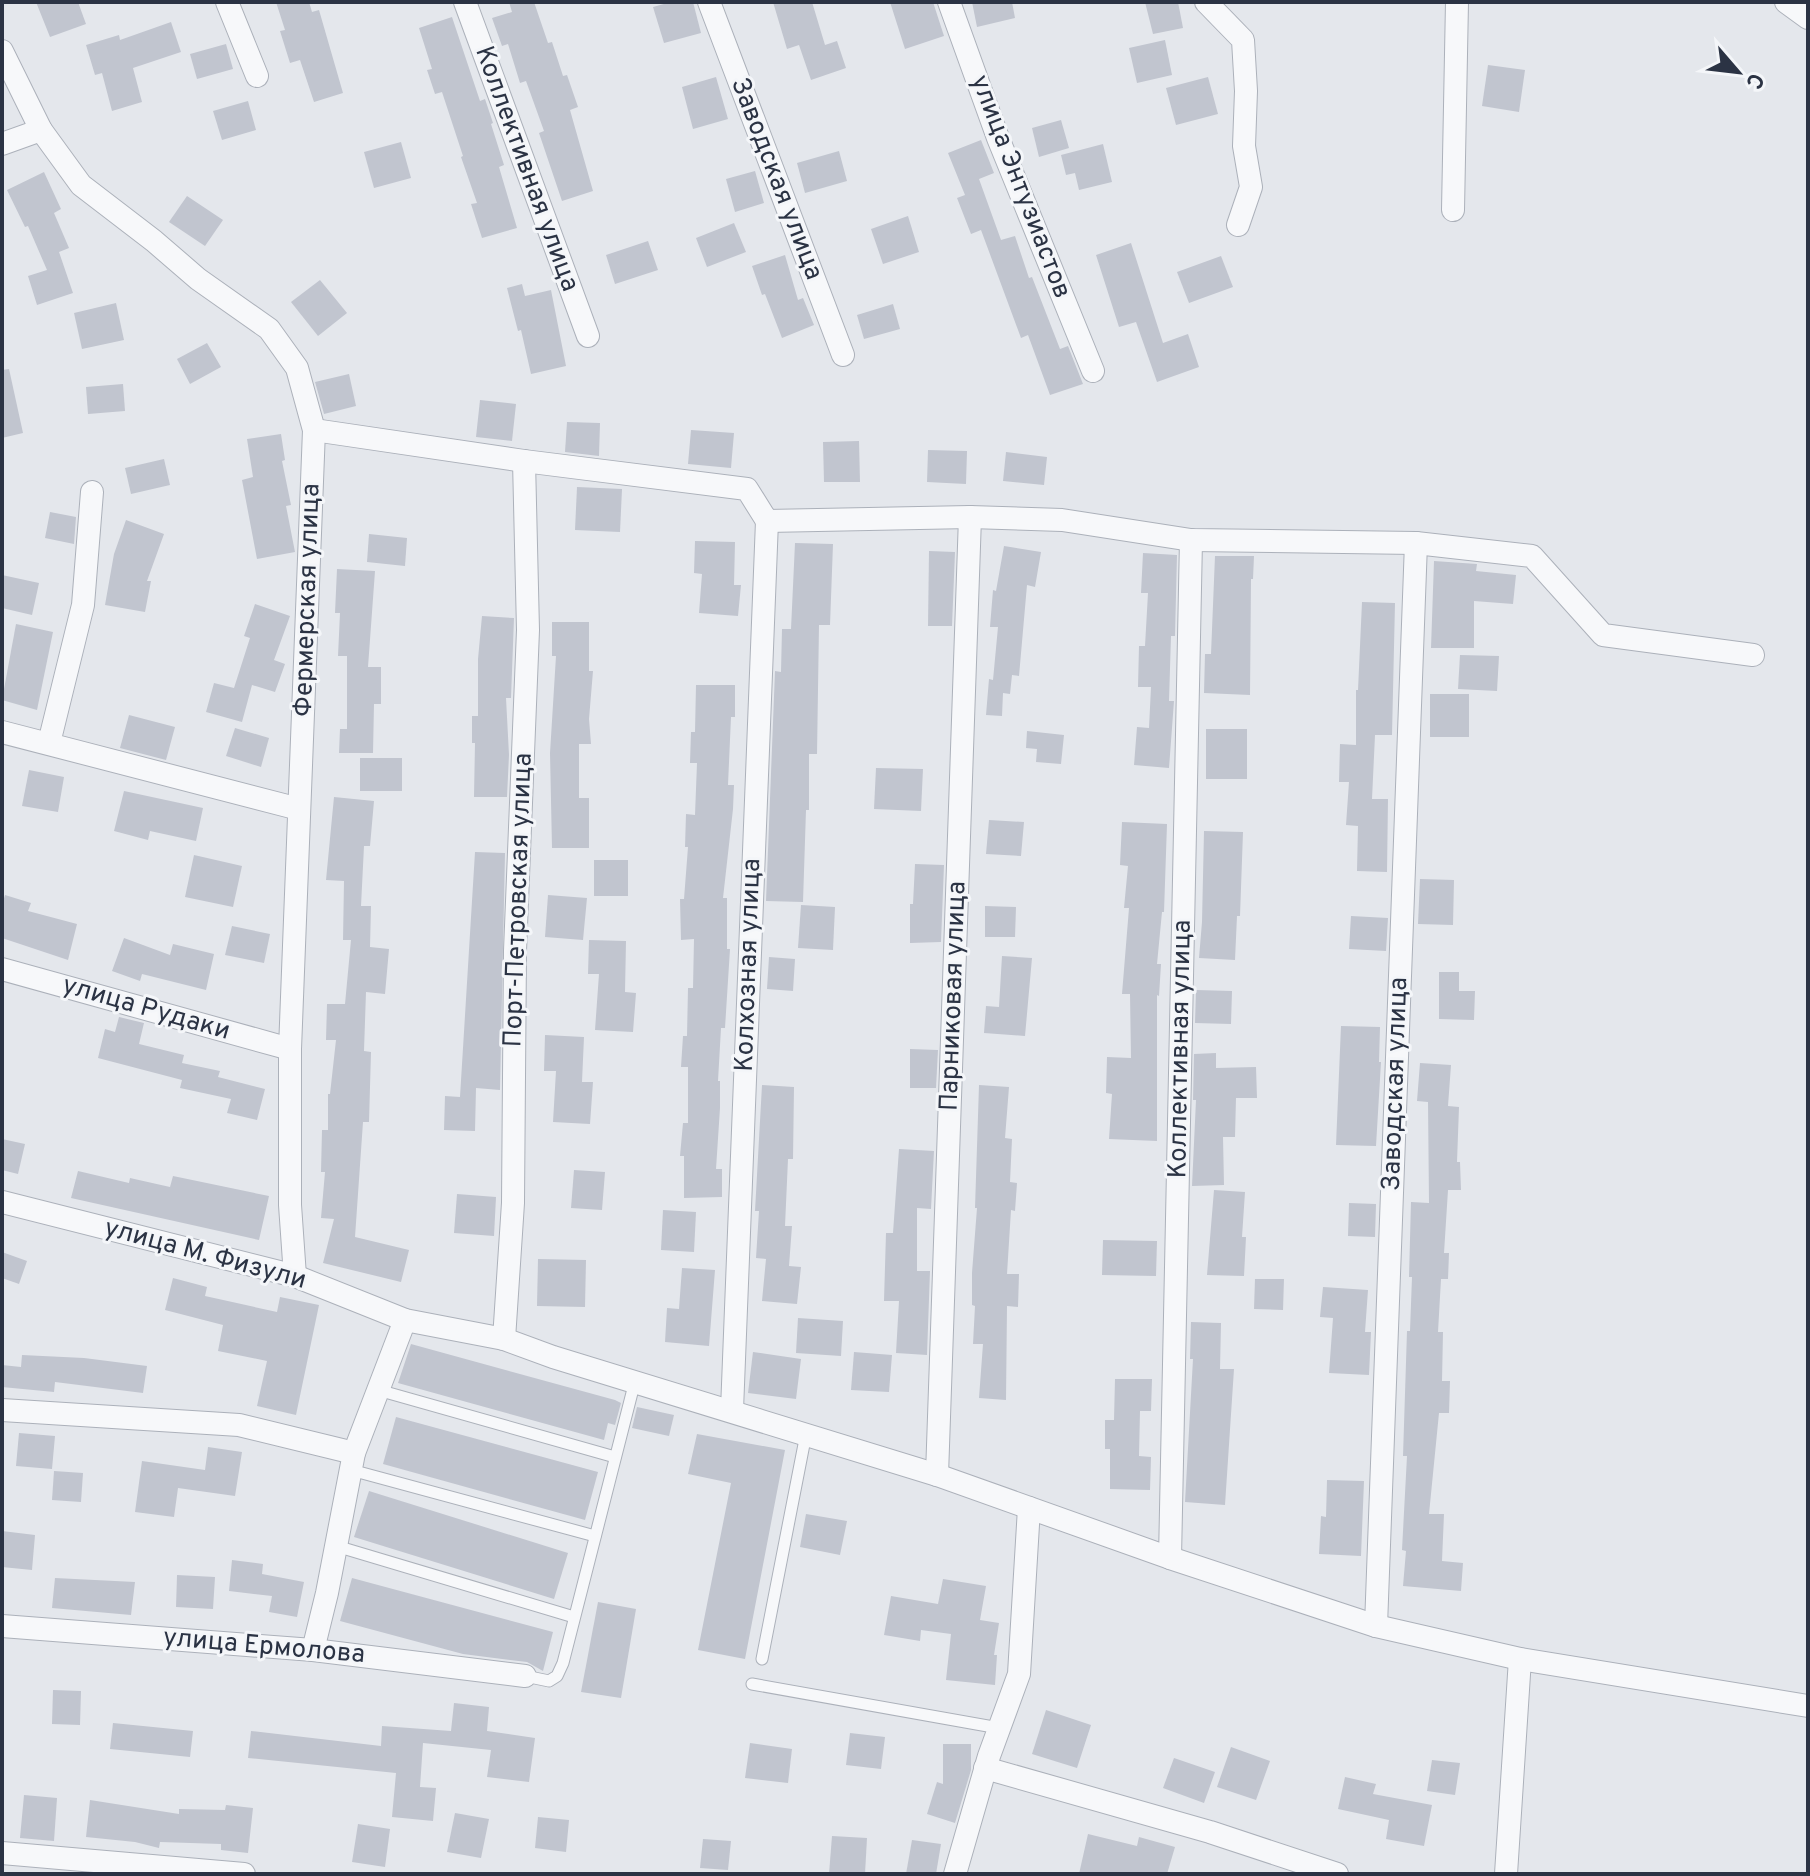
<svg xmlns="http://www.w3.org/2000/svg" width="1810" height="1876" font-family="Overpass,sans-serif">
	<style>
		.building { fill: #c1c5cf }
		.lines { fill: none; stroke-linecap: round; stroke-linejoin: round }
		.service-casing { stroke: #acb1ba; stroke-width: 13 }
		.minor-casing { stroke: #acb1ba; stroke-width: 24 }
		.service { stroke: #f7f8fa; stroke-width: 11 }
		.minor { stroke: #f7f8fa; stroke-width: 22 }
		.labels { text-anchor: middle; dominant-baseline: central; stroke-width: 6; stroke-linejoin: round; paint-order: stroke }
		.street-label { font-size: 26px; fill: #2b3344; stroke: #f4f6f9 }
	</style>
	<rect width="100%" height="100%" fill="#e4e7ec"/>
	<g class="building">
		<polygon points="36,2 78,2 86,24 50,37"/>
		<polygon points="276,2 309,2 312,12 319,10 343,93 314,102 300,60 290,63 280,31 285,30"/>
		<polygon points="509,2 534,2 548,43 552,42 563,76 567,75 578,107 570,110 593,191 562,201 539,133 544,131 526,81 520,83 508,44 502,46 492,18 512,12"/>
		<polygon points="671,2 693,2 701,33 664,43 653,7"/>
		<polygon points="773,2 812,2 825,45 837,41 846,68 811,80 799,45 787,49"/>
		<polygon points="890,2 933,2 944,36 905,49"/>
		<polygon points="972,2 1012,2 1015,18 977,27"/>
		<polygon points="1145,2 1178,2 1183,28 1153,34"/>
		<polygon points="452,17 480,101 485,99 493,123 491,124 504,165 499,167 517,228 482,238 471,204 477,203 461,157 463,156 442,92 435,94 427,70 432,69 419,28"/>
		<polygon points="171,22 181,52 133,68 142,102 112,111 102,73 95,75 86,45 119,35 120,40"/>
		<polygon points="1165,40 1172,75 1137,83 1129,48"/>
		<polygon points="226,44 233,69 197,79 190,54"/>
		<polygon points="1488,65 1525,70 1519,112 1482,106"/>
		<polygon points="716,77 728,119 693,129 682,87"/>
		<polygon points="1208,77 1218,114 1176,125 1166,88"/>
		<polygon points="248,101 256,130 222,140 213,111"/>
		<polygon points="1061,120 1069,148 1039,157 1032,128"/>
		<polygon points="981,140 994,173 979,179 1001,240 1015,236 1029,278 1032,277 1060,349 1068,346 1083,384 1050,395 1028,335 1021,338 981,230 971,234 957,198 965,195 948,153"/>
		<polygon points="401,142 411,178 374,188 364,152"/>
		<polygon points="1103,144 1112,182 1079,190 1075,173 1066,175 1061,155"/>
		<polygon points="839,151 847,181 805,193 797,163"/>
		<polygon points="755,171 764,203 735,212 726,179"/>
		<polygon points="44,172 61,209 54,213 69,248 59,252 73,293 37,305 28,276 47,270 28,226 25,227 7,190"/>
		<polygon points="187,196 223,220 205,246 169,222"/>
		<polygon points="908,216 919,252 883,264 871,229"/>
		<polygon points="734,223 746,252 707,267 696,238"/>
		<polygon points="648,241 658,270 615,284 606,255"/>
		<polygon points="1131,243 1163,343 1188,334 1199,367 1157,382 1136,322 1119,327 1096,255"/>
		<polygon points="785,255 798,300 803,298 814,325 782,338 765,294 762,295 752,266"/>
		<polygon points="1221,256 1233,287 1189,303 1177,272"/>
		<polygon points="320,280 347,313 318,336 291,302"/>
		<polygon points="522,284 525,296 551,290 566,366 531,374 521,330 518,331 507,288"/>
		<polygon points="116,303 124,340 82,349 74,313"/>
		<polygon points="893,304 900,329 864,339 857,315"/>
		<polygon points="207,343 221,367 190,384 177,359"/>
		<polygon points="9,369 23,433 2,438 2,370"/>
		<polygon points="349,374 356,406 324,414 315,382"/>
		<polygon points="123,384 125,411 88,414 86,387"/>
		<polygon points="480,400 516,404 512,441 476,437"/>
		<polygon points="567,422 600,423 599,456 565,452"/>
		<polygon points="691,430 734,433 731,468 688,464"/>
		<polygon points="281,434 285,460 282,461 291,505 286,506 295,552 257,559 242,480 253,477 247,439"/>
		<polygon points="859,441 860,482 824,482 823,442"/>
		<polygon points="928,450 967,451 966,484 927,482"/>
		<polygon points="1006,452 1047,457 1044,485 1003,481"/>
		<polygon points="164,459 170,485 131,494 125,468"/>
		<polygon points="577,487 622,489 620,532 575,530"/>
		<polygon points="50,512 76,517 74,544 45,538"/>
		<polygon points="126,520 164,534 147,581 151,581 145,612 105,605 114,554"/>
		<polygon points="369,534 407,538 405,566 367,562"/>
		<polygon points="695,541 735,542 734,585 741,585 738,616 699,613 702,574 694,573"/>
		<polygon points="795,543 833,544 830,625 819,625 817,754 809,754 809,810 806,810 803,902 766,901 775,671 781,672 782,629 791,629"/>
		<polygon points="1004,546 1041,552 1035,587 1027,585 1019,676 1012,675 1010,694 1003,693 1002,716 986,715 989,679 993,680 998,627 990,627 993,590 996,591"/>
		<polygon points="929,551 955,552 952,626 928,626"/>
		<polygon points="1143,553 1177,555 1175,636 1171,636 1169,701 1174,701 1169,768 1134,765 1137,727 1149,728 1151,687 1138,687 1139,646 1145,646 1148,593 1141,593"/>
		<polygon points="1215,556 1254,556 1253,579 1251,579 1250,695 1204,693 1205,654 1211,654"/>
		<polygon points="1434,561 1477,564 1476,571 1516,575 1513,604 1474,601 1474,648 1431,648"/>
		<polygon points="337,569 375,571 368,667 381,667 381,704 374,704 373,753 339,753 340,729 347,729 347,656 338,656 340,613 335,613"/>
		<polygon points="2,575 39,583 32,615 2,608"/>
		<polygon points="1362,602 1395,603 1392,735 1375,735 1372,799 1388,799 1387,872 1357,871 1358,826 1346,825 1349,782 1339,782 1340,744 1356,745 1356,690 1358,690"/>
		<polygon points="255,604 290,616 274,660 285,664 275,692 252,685 242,722 206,712 214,683 234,688 250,638 244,636"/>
		<polygon points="482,616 514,618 511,698 506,698 509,755 507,797 474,797 475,743 472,743 472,716 478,716 478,659"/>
		<polygon points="552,622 589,622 589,671 593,671 589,719 591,744 579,744 579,798 589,798 589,848 552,848 550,753 556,656 552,656"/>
		<polygon points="16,624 53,632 37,710 2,700"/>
		<polygon points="1460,655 1499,656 1497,691 1458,689"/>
		<polygon points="696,685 735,685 735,717 731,717 728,785 734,785 733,809 723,898 727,898 727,949 730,949 725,1028 721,1028 718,1081 720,1081 720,1108 716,1169 722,1169 722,1197 684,1198 684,1156 680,1156 683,1123 688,1123 688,1067 681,1067 683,1036 687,1036 688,988 693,988 694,939 681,940 680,899 684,899 688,847 685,847 686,814 695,815 697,763 690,763 691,732 695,732"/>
		<rect x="1430" y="694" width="39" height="43"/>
		<polygon points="129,715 175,727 166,760 120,748"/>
		<polygon points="235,728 269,738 261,767 226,756"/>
		<rect x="1206" y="729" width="41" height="50"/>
		<polygon points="1027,731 1064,735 1061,764 1036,762 1037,749 1026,748"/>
		<rect x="360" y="758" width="42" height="33"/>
		<polygon points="876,768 923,769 921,811 874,809"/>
		<polygon points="29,770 64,777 58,812 22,806"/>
		<polygon points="124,791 203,808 196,841 150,831 148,840 114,831"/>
		<polygon points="334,797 374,801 370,846 364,846 361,906 371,906 370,947 389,949 385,994 366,992 364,1051 371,1052 369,1122 363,1122 355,1237 409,1250 401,1282 323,1263 334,1219 321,1218 325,1172 321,1172 322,1130 328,1130 328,1094 330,1094 336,1040 326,1040 327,1004 345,1004 351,940 343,940 344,881 326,880"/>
		<polygon points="989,820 1024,822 1021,856 986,854"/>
		<polygon points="1122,822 1167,824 1164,912 1162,912 1157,964 1161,964 1159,996 1157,995 1157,1141 1109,1139 1112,1094 1106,1093 1107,1057 1131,1058 1130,994 1122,994 1129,908 1124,908 1128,866 1120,865"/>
		<polygon points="1204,831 1243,832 1240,916 1237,916 1235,960 1199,958 1202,922"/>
		<polygon points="475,852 505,853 500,1090 476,1088 475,1131 444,1130 445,1096 460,1097"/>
		<polygon points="194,855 242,866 233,907 185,897"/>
		<rect x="594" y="860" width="34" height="36"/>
		<polygon points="915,864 944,865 941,942 910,943 910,904 913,904"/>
		<polygon points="1420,879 1454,880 1453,925 1418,924"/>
		<polygon points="5,895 31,903 28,911 77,924 68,960 2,938 2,905"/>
		<polygon points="548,895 587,898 583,940 545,937"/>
		<polygon points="801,905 835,907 833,950 798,948"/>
		<polygon points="985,906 1016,907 1015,937 985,937"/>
		<polygon points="1351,916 1388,918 1386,951 1349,949"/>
		<polygon points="232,926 270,934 264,963 225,955"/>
		<polygon points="124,938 170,955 173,944 214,954 206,990 142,974 140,981 112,971"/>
		<polygon points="589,940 626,941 625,992 636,993 633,1032 595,1030 599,974 588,974"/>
		<polygon points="1002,956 1032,958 1025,1036 984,1033 986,1006 999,1007"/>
		<polygon points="769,957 795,959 793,991 767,989"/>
		<polygon points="1439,972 1459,972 1459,991 1475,991 1474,1020 1439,1019"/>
		<polygon points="1196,990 1232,991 1231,1024 1195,1023"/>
		<polygon points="119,1017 144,1023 139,1044 184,1055 182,1063 220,1071 218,1077 265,1089 257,1120 227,1113 231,1099 180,1088 182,1080 98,1058 105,1029 115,1032"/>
		<polygon points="1341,1026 1380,1027 1379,1062 1381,1062 1376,1146 1336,1145"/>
		<polygon points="545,1035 584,1037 582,1082 593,1082 590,1124 553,1122 556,1071 544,1071"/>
		<polygon points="910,1049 938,1050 936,1088 910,1088"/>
		<polygon points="1216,1053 1216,1068 1256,1067 1257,1098 1236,1098 1235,1137 1223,1137 1224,1185 1192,1186 1196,1100 1193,1100 1194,1054"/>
		<polygon points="1420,1063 1451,1065 1448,1106 1459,1107 1457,1162 1460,1162 1461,1190 1448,1190 1444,1253 1449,1253 1448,1279 1441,1279 1438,1332 1443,1332 1442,1381 1450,1381 1449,1413 1439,1413 1429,1514 1444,1514 1442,1561 1463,1563 1461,1591 1403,1586 1406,1551 1402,1550 1407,1456 1403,1456 1407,1331 1410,1331 1412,1277 1409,1277 1411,1202 1429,1203 1428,1102 1417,1101"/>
		<polygon points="762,1085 794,1087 793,1159 788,1159 785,1226 792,1226 789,1266 801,1267 797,1304 762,1301 766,1259 756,1258 759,1211 755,1211"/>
		<polygon points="979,1085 1009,1087 1005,1138 1012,1139 1010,1182 1017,1183 1015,1211 1011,1210 1007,1274 1019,1274 1018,1307 1007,1306 1006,1400 979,1398 983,1344 973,1344 975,1306 972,1305 972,1273 977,1208 975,1208"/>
		<polygon points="2,1139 25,1144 18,1174 2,1170"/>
		<polygon points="899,1149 934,1151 931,1209 917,1208 917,1271 930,1271 927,1355 896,1353 899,1301 884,1301 886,1233 893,1233"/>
		<polygon points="574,1170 605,1172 602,1210 571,1208"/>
		<polygon points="78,1171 129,1183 130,1178 170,1187 173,1176 269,1196 259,1240 71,1198"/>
		<polygon points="1214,1190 1245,1192 1242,1237 1246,1237 1244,1276 1207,1275"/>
		<polygon points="457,1194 496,1197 494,1236 454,1233"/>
		<polygon points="1349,1203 1376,1204 1375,1237 1348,1236"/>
		<polygon points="663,1210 696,1212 694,1252 661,1250"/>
		<polygon points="1103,1240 1157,1241 1156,1276 1102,1275"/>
		<polygon points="2,1252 27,1261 19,1284 2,1278"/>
		<polygon points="538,1259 586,1260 585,1307 537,1306"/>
		<polygon points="682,1268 715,1270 709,1346 665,1342 667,1308 679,1309"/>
		<polygon points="173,1278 207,1287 205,1296 277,1312 280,1297 319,1305 296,1415 257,1406 267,1361 218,1351 223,1325 165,1310"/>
		<polygon points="1255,1279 1284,1279 1283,1310 1254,1309"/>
		<polygon points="1323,1287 1368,1290 1365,1332 1371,1332 1369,1375 1329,1373 1333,1318 1320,1317"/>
		<polygon points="798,1318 843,1321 841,1356 796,1353"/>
		<polygon points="1191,1322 1221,1323 1220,1369 1234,1369 1225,1505 1185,1502 1193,1359 1190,1359"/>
		<polygon points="411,1344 615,1400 621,1403 615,1425 608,1423 604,1440 398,1383"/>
		<polygon points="753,1352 801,1359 796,1399 748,1393"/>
		<polygon points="854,1352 892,1355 889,1392 851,1390"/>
		<polygon points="22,1355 84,1358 147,1366 143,1393 55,1382 54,1392 2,1387 2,1365 21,1367"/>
		<polygon points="1115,1379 1152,1379 1151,1411 1140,1411 1139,1456 1151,1457 1150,1490 1110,1489 1110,1449 1105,1449 1105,1420 1114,1420"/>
		<polygon points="637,1407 674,1415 669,1436 632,1428"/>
		<polygon points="396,1417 598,1472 585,1520 383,1464"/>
		<polygon points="19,1433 55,1436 52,1469 16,1466"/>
		<polygon points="697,1434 785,1450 745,1659 698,1650 731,1483 688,1474"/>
		<polygon points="208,1447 242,1452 235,1496 178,1488 174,1517 135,1512 142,1461 205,1470"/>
		<polygon points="54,1471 83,1473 81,1502 52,1500"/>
		<polygon points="1327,1480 1364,1481 1361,1556 1319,1554 1321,1516 1326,1517"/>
		<polygon points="369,1491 568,1553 554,1599 354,1537"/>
		<polygon points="806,1514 847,1521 840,1555 800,1547"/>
		<polygon points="2,1531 35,1535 32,1570 2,1567"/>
		<polygon points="232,1560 263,1564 262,1574 304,1582 297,1617 269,1612 272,1596 229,1591"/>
		<polygon points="177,1575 215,1577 213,1609 176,1607"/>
		<polygon points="55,1578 135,1582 131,1615 52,1608"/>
		<polygon points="352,1578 553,1632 543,1671 527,1662 463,1654 340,1621"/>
		<polygon points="943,1579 986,1586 980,1620 999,1623 994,1655 997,1655 995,1685 946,1680 951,1634 921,1630 920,1641 884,1635 891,1596 938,1604"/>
		<polygon points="598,1602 636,1609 621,1698 581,1692"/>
		<polygon points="53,1690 81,1691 80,1725 52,1724"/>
		<polygon points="454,1703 489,1707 487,1731 535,1738 529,1782 487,1777 491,1750 423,1743 420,1787 436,1788 433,1821 392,1817 396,1773 248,1758 251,1731 381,1746 382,1726 451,1731"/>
		<polygon points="1046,1710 1091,1725 1077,1768 1032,1754"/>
		<polygon points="113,1723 193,1731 190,1757 110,1749"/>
		<polygon points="850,1733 885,1737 881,1769 846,1765"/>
		<polygon points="750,1743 792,1749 788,1783 745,1778"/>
		<polygon points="943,1744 971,1744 971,1770 955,1823 927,1814 937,1782 943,1784"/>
		<polygon points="1231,1747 1270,1761 1256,1800 1217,1787"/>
		<polygon points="1174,1758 1215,1772 1204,1803 1163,1788"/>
		<polygon points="1432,1760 1460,1763 1455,1795 1427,1791"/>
		<polygon points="1345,1777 1376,1784 1373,1794 1432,1805 1424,1846 1386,1839 1389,1820 1338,1809"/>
		<polygon points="24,1795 57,1798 54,1841 20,1838"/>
		<polygon points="90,1800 179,1814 179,1809 225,1810 226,1805 253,1808 248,1853 221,1850 221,1844 160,1842 159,1848 135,1842 86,1837"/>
		<polygon points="455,1813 489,1819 481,1858 447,1852"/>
		<polygon points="538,1817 569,1820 566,1852 535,1848"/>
		<polygon points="358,1824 390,1829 385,1867 352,1862"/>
		<polygon points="1088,1834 1137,1846 1139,1837 1175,1847 1167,1874 1079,1874"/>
		<polygon points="832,1836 867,1838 865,1874 829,1874"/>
		<polygon points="703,1839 731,1841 728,1870 700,1868"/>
		<polygon points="912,1840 941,1844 936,1874 906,1874"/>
	</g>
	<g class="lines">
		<defs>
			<g id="service">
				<polyline points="378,1390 615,1457"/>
				<polyline points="351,1470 595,1536"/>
				<polyline points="336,1546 574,1617"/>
				<polyline points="762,1659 806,1434"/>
				<polyline points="525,1676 549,1681 557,1676 563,1663 635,1381"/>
				<polyline points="752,1684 999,1728"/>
			</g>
			<g id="minor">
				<polyline points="227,2 257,76"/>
				<polyline points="465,2 588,336"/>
				<polyline points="709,2 843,355"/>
				<polyline points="949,2 998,138 1093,371"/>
				<polyline points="1206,2 1243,40 1246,91 1244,146 1251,187 1238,225"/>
				<polyline points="1786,2 1808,18"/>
				<polyline points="2,51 41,130 81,185 154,241 198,279 269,329 297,368 314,430 290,1049 290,1205 295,1276"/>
				<polyline points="2,144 41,130"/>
				<polyline points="1453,210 1457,2"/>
				<polyline points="314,430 524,461 747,489 767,521 970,517 1062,520 1191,540 1416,543 1532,556 1603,635 1753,655"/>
				<polyline points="2,732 299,809"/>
				<polyline points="49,743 83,605 92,492"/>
				<polyline points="2,969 290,1049"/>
				<polyline points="2,1202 295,1276 405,1320 504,1339 553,1357 937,1475 1170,1558 1376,1626 1520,1659 1808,1706"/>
				<polyline points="504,1339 513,1203 515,951 528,630 524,461"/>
				<polyline points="2,1410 239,1425 354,1453"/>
				<polyline points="732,1410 767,521"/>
				<polyline points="937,1475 970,517"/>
				<polyline points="1170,1558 1191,540"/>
				<polyline points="2,1626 313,1650 525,1676"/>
				<polyline points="1376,1626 1416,543"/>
				<polyline points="313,1650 327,1593 354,1453 405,1320"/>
				<polyline points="985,1768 1210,1832 1337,1874"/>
				<polyline points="2,1853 244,1874"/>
				<polyline points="955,1874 989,1756 1019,1674 1029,1508"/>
				<polyline points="1506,1874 1520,1659"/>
			</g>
		</defs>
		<use href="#service" class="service-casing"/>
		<use href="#minor" class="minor-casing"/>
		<use href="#service" class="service"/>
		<use href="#minor" class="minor"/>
	</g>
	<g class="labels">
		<g class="street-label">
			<text transform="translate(526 169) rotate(70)">Коллективная улица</text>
			<text transform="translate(776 179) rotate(69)">Заводская улица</text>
			<text transform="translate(1020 187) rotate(69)">улица Энтузиастов</text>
			<text transform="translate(308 600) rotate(-88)">Фермерская улица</text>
			<text transform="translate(519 900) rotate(-88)">Порт-Петровская улица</text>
			<text transform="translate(749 965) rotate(-88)">Колхозная улица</text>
			<text transform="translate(954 996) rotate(-88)">Парниковая улица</text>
			<text transform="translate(146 1009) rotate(16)">улица Рудаки</text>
			<text transform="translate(1181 1049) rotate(-89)">Коллективная улица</text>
			<text transform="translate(1396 1084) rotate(-88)">Заводская улица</text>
			<text transform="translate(205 1255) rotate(15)">улица М. Физули</text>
			<text transform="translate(264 1647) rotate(5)">улица Ермолова</text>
		</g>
	</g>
	<rect width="1810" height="1876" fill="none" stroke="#2b3344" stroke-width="8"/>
	<g transform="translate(1738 72) rotate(118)" stroke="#f4f6f9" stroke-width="6" paint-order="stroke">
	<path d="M0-6L14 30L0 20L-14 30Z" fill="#2b3344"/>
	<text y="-12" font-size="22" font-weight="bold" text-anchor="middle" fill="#2b3344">С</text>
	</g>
</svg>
